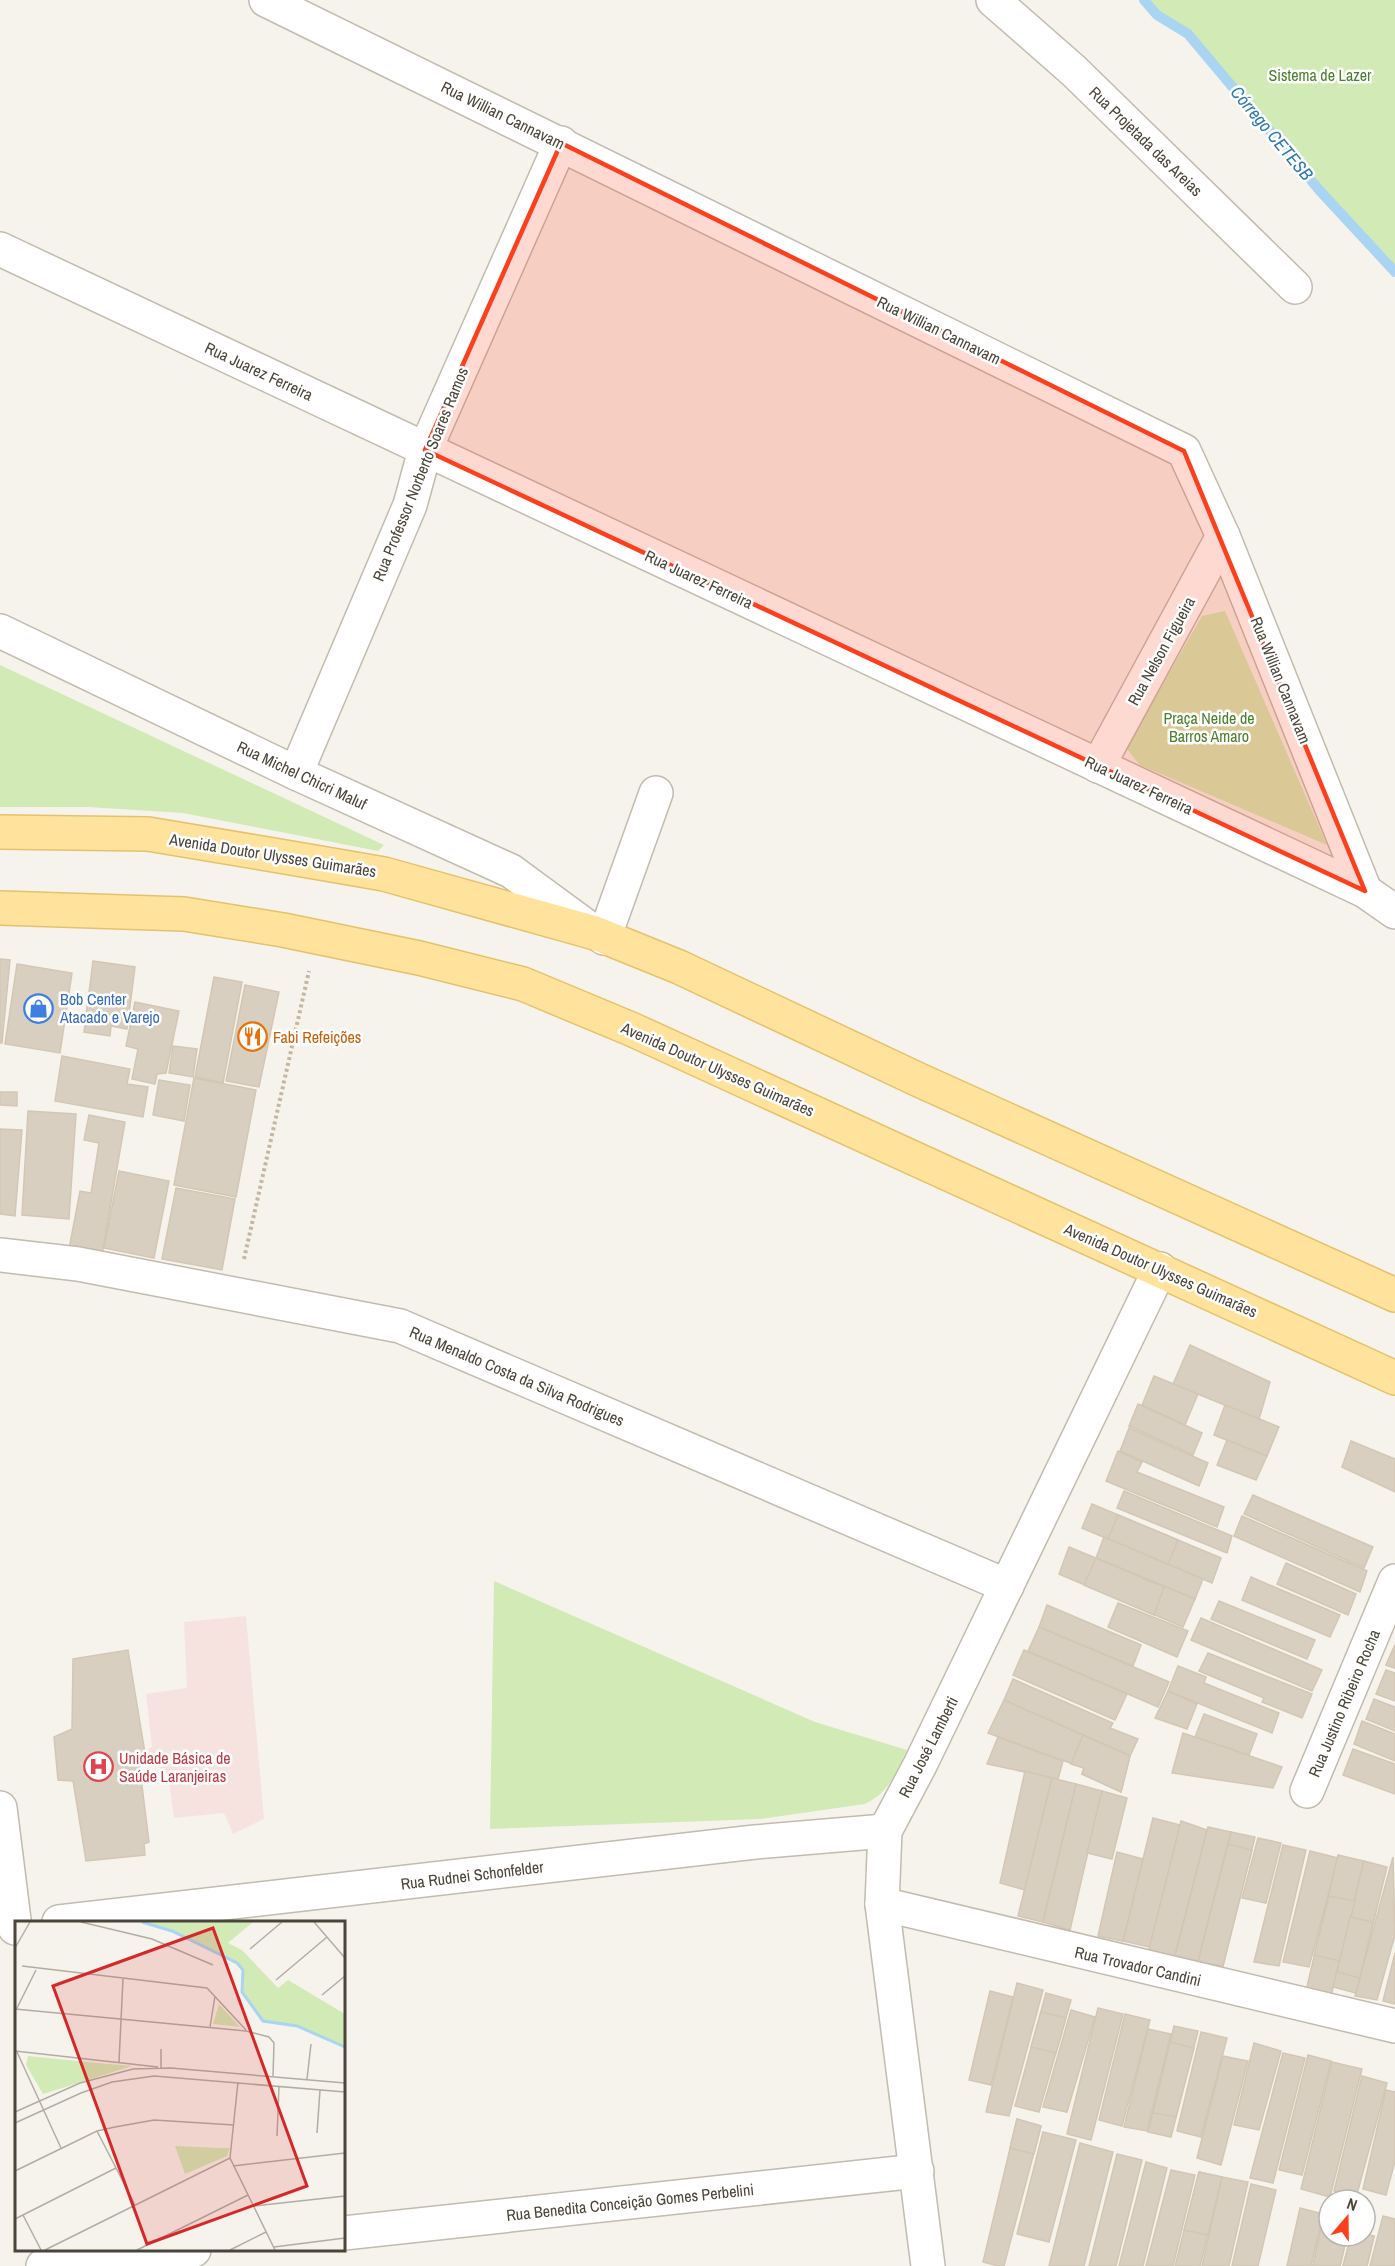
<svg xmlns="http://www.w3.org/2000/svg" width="1395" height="2266" font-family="'Archivo Narrow',sans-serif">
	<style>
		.medical { fill: #f6e3e0 }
		.green { fill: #d2eab5 }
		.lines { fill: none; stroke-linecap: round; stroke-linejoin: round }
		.stream { stroke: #a9d4f2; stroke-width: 10 }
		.building { fill: #d8cfc1; stroke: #d3c7b4; stroke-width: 1.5 }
		.minor-casing { stroke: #c2bbae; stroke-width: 36 }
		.major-casing { stroke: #e6c16a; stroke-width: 36 }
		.path { stroke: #c4b79f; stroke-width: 4; stroke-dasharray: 3 3; stroke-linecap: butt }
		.minor { stroke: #fff; stroke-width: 33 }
		.major { stroke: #ffe39c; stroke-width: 33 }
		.marked { fill: #fc3f1d; fill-opacity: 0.2; stroke: #fc3f1d; stroke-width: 4.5; stroke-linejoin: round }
		.labels { text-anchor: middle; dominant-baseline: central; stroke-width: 5; stroke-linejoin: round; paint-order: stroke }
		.park-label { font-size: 16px; fill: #4a7f2a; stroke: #fff }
		.street-label { font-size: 16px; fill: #4b4439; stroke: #fff }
		.shop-label { font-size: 16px; fill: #366cbe; stroke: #fff; text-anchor: start }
		.food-label { font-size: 16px; fill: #c56008; stroke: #fff; text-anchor: start }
		.health-label { font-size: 16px; fill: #be3a42; stroke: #fff; text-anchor: start }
		.water-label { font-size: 18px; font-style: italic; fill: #2e7ab2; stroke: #fff }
		.inset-river { fill: none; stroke: #a9d4f2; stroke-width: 3 }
		.inset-road { fill: none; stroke: #b2ada4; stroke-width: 1.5 }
		.view { fill: #d62828; fill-opacity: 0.15; stroke: #d62828; stroke-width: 3 }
		.inset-edge { fill: none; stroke: #4b4439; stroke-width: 3 }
	</style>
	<rect width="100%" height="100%" fill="#f6f3ec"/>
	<polygon class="medical" points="246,1616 264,1819 233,1834 224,1813 174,1818 168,1774 160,1772 160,1764 146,1765 142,1755 148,1754 148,1749 152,1747 146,1694 187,1688 184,1622"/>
	<g class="green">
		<polygon points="1144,0 1395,0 1395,272 1273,136 1188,34 1157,15"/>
		<polygon points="1225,611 1327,845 1140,765 1126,748 1202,616"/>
		<polygon points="0,665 384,845 378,851 183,813 88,807 0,807"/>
		<path d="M494,1581L815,1722L907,1750C896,1772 889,1793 865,1804L760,1819L490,1829Z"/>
	</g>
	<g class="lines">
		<polyline class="stream" points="1144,0 1157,15 1188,34 1320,191 1395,272"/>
	</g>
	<g class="building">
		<polygon points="0,959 10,960 2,1043 0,1043"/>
		<polygon points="93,961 135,967 127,1029 111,1026 110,1036 84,1032"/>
		<polygon points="17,964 72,973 60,1053 5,1044"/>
		<polygon points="214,977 242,982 223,1083 195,1077"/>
		<polygon points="245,985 279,992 259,1087 226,1081"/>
		<polygon points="135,1002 179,1011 166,1073 157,1074 155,1084 132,1079 138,1049 126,1046"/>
		<polygon points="173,1046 197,1049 193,1077 169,1073"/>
		<polygon points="62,1056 130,1069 127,1084 148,1087 143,1117 55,1101"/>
		<polygon points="194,1078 256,1090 236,1197 174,1185"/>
		<polygon points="159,1080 190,1085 184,1121 153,1115"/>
		<polygon points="0,1092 17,1092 17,1106 0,1105"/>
		<polygon points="28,1111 76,1114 69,1219 22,1215"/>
		<polygon points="89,1115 125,1122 102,1255 69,1249 80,1191 91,1193 99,1143 84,1140"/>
		<polygon points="0,1129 22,1130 15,1216 0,1214"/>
		<polygon points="119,1171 169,1181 154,1258 104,1248"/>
		<polygon points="176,1188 235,1199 222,1270 162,1259"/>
		<polygon points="1190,1345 1270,1382 1259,1419 1173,1384"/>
		<polygon points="1154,1376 1198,1394 1185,1425 1142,1405"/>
		<polygon points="1138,1404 1202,1433 1193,1455 1129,1426"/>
		<polygon points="1225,1405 1279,1427 1267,1456 1214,1435"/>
		<polygon points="1129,1428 1208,1463 1199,1486 1120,1451"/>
		<polygon points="1227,1440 1267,1456 1256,1480 1217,1465"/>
		<polygon points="1351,1441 1395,1459 1395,1492 1342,1467"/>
		<polygon points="1118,1451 1142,1462 1137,1472 1224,1507 1217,1527 1106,1481"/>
		<polygon points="1124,1491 1232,1536 1227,1553 1117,1508"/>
		<polygon points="1253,1495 1373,1547 1364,1568 1244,1514"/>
		<polygon points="1092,1504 1221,1558 1212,1583 1082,1528"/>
		<polygon points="1118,1515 1178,1540 1168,1565 1108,1539"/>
		<polygon points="1242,1516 1367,1571 1360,1592 1234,1536"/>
		<polygon points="1104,1537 1203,1579 1195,1599 1096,1558"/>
		<polygon points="1069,1547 1195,1599 1183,1627 1059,1574"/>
		<polygon points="1096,1558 1164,1587 1154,1615 1084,1585"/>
		<polygon points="1286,1563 1356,1594 1348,1615 1277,1584"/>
		<polygon points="1251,1577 1340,1615 1330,1637 1242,1600"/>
		<polygon points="1219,1601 1315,1640 1307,1659 1211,1619"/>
		<polygon points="1118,1603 1188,1631 1177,1657 1108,1627"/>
		<polygon points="1047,1605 1141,1645 1133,1666 1039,1627"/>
		<polygon points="1201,1618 1322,1670 1312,1691 1191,1640"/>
		<polygon points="1039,1627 1169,1682 1158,1707 1028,1651"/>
		<polygon points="1395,1645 1395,1668 1386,1665"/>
		<polygon points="1395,1645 1395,1668 1386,1665"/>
		<polygon points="128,1650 145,1753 138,1754 149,1842 144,1844 145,1855 86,1861 73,1781 58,1780 54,1737 72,1729 73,1659"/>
		<polygon points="1024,1650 1127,1694 1115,1720 1013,1675"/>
		<polygon points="1208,1653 1312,1694 1302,1718 1262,1702 1264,1698 1199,1671"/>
		<polygon points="1178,1666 1206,1677 1204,1683 1279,1713 1272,1733 1168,1691"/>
		<polygon points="1386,1670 1395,1673 1395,1701 1376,1694"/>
		<polygon points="1013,1679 1113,1723 1110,1728 1138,1739 1130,1756 1004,1700"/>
		<polygon points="1168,1691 1197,1704 1187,1729 1155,1718"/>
		<polygon points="1374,1699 1395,1707 1395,1731 1366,1719"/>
		<polygon points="1004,1700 1130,1756 1121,1792 1082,1774 1084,1768 988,1733"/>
		<polygon points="1204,1714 1257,1734 1249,1755 1195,1737"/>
		<polygon points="1362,1721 1395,1734 1395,1761 1354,1744"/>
		<polygon points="1183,1733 1282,1767 1273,1788 1172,1773"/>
		<polygon points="1083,1735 1130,1756 1121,1792 1082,1774 1084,1768 1071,1764"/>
		<polygon points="998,1737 1063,1761 1058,1779 987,1764"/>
		<polygon points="1353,1749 1395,1764 1395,1794 1343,1775"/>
		<polygon points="1025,1771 1052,1778 1025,1890 1000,1883"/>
		<polygon points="1052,1778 1076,1784 1043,1922 1018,1916"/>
		<polygon points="1076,1784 1102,1791 1070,1930 1043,1922"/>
		<polygon points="1102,1791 1127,1798 1112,1859 1087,1853"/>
		<polygon points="1153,1818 1180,1825 1150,1947 1123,1941"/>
		<polygon points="1181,1821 1207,1830 1174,1959 1148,1953"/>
		<polygon points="1208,1827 1231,1832 1198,1962 1175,1956"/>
		<polygon points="1231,1832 1255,1837 1223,1966 1198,1962"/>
		<polygon points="1258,1838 1281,1843 1266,1903 1242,1898"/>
		<polygon points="1228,1844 1252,1850 1223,1966 1198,1962"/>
		<polygon points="1283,1845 1306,1850 1279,1966 1254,1962"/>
		<polygon points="1310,1851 1338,1858 1309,1967 1283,1962"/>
		<polygon points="1117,1852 1143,1859 1123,1941 1098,1936"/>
		<polygon points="1338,1855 1364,1861 1331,1996 1306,1991"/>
		<polygon points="1393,1857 1395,1935 1377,2000 1355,1996"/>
		<polygon points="1364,1861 1387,1867 1356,1993 1333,1987"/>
		<polygon points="1329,1896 1355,1901 1340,1961 1314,1955"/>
		<polygon points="1350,1917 1373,1922 1360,1978 1337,1972"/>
		<polygon points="1395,1953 1395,2004 1383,2001"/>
		<polygon points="1017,1983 1043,1990 1009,2116 986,2112"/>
		<polygon points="990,1991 1013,1997 991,2085 969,2080"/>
		<polygon points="1046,1993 1071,2000 1039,2112 1015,2106"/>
		<polygon points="1098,2008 1123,2014 1091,2140 1067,2134"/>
		<polygon points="1071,2010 1095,2017 1067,2112 1043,2107"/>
		<polygon points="1041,2012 1066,2018 1056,2053 1031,2047"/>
		<polygon points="1125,2014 1150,2020 1122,2126 1099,2120"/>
		<polygon points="1174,2026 1198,2031 1171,2137 1148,2132"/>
		<polygon points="1148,2029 1171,2034 1147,2131 1124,2127"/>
		<polygon points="1201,2032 1227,2038 1201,2137 1177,2131"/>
		<polygon points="1170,2042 1194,2048 1176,2117 1153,2113"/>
		<polygon points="1254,2043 1281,2051 1259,2130 1234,2125"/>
		<polygon points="1283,2053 1305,2058 1273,2183 1250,2178"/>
		<polygon points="1308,2055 1331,2061 1302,2175 1279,2170"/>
		<polygon points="1223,2056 1248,2061 1221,2165 1197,2158"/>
		<polygon points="1332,2062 1362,2069 1330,2197 1301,2189"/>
		<polygon points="1362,2076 1387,2083 1356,2198 1334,2191"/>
		<polygon points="1386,2090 1395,2092 1395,2161 1386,2195 1363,2189"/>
		<polygon points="1017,2119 1041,2126 1004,2266 998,2266 983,2262"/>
		<polygon points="1017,2119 1041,2126 1034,2154 1010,2148"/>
		<polygon points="1043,2132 1076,2140 1049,2242 1017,2234"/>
		<polygon points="1080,2143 1113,2152 1084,2266 1049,2266"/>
		<polygon points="1117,2154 1142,2160 1116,2266 1089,2266"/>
		<polygon points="1146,2162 1167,2168 1143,2266 1119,2266"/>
		<polygon points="1171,2170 1195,2175 1173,2266 1146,2266"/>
		<polygon points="1199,2172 1222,2177 1200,2266 1175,2266"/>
		<polygon points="1199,2172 1222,2177 1208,2235 1184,2230"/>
		<polygon points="1222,2177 1248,2182 1229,2266 1202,2266"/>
		<polygon points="1251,2184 1276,2190 1258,2266 1232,2266"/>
		<polygon points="1300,2208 1323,2214 1311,2266 1287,2266"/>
		<polygon points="1325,2209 1329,2210 1329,2236 1347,2236 1340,2266 1313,2266"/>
		<polygon points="1325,2209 1329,2210 1329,2236 1347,2236 1340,2266 1313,2266"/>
		<polygon points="1383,2216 1395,2219 1395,2266 1370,2266"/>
		<polygon points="1365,2234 1374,2236 1367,2266 1343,2266 1351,2236"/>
		<polygon points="1365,2234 1374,2236 1367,2266 1343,2266 1351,2236"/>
	</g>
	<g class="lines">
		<defs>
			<g id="minor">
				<polyline points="266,0 1184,451 1223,536 1365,891"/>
				<polyline points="993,0 1074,71 1295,287"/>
				<polyline points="0,249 1365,891 1395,912"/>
				<polyline points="0,631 296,773 511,871 594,932"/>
				<polyline points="1098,766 1223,536"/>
				<polyline points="296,773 410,505 425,450 561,143"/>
				<polyline points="604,938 656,793"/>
				<polyline points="0,1255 78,1264 400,1326 1007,1586"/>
				<polyline points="1307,1791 1395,1581"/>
				<polyline points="0,1808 15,1928"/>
				<polyline points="882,1904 1395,2026"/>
				<polyline points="59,1922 755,1842 885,1831"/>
				<polyline points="344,2233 917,2171"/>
				<polyline points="43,2266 194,2250"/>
				<polyline points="928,2266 882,1904 885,1831 920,1765 1160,1269"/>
			</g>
			<g id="major">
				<polyline points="0,832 148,834 297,859 384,874 595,933 679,967 919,1080 1395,1295"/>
				<polyline points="0,908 184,914 283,930 419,958 523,984 631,1029 1395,1378"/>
			</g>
		</defs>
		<use href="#minor" class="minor-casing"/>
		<use href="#major" class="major-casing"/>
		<polyline class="path" points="244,1259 309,971"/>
		<use href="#minor" class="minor"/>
		<use href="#major" class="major"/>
	</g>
	<path class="marked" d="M561,143L1184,451L1365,891L425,450Z"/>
	<defs>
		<symbol id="shop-ring" viewBox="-11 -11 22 22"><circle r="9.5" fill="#fff" stroke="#3f7fe0" stroke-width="1.5"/><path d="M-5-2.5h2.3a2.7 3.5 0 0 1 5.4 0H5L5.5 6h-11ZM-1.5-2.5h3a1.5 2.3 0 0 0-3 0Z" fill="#3f7fe0"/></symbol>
		<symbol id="restaurant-ring" viewBox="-11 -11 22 22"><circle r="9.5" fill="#fff" stroke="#e8710a" stroke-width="1.5"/><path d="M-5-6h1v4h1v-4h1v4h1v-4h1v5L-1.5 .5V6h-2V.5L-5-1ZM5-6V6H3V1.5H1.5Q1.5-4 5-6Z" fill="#e8710a"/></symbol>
		<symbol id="hospital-ring" viewBox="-11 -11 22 22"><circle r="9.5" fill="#fff" stroke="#e0444e" stroke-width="1.5"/><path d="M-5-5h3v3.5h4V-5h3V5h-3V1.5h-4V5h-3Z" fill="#e0444e"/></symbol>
	</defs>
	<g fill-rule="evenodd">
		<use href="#shop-ring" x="22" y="992" width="33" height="33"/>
		<use href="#restaurant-ring" x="236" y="1020" width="33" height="33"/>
		<use href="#hospital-ring" x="82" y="1750" width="33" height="33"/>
	</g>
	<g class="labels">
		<g class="park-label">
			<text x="1320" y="75">Sistema de Lazer</text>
			<text x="1209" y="718">Praça Neide de<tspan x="1209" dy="18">Barros Amaro</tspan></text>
		</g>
		<g class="street-label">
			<text transform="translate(503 115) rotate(26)">Rua Willian Cannavam</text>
			<text transform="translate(1146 141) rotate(44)">Rua Projetada das Areias</text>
			<text transform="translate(939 330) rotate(26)">Rua Willian Cannavam</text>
			<text transform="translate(259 371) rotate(25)">Rua Juarez Ferreira</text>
			<text transform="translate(420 474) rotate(-68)">Rua Professor Norberto Soares Ramos</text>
			<text transform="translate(699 579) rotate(25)">Rua Juarez Ferreira</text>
			<text transform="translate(1161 651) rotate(-61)">Rua Nelson Figueira</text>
			<text transform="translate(1281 680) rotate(68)">Rua Willian Cannavam</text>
			<text transform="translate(302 775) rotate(25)">Rua Michel Chicri Maluf</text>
			<text transform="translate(1139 785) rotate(25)">Rua Juarez Ferreira</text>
			<text transform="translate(273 855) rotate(9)">Avenida Doutor Ulysses Guimarães</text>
			<text transform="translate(718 1069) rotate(24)">Avenida Doutor Ulysses Guimarães</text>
			<text transform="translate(1161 1270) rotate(24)">Avenida Doutor Ulysses Guimarães</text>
			<text transform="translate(517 1376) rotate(23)">Rua Menaldo Costa da Silva Rodrigues</text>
			<text transform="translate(1344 1703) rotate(-67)">Rua Justino Ribeiro Rocha</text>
			<text transform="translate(928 1747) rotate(-63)">Rua José Lamberti</text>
			<text transform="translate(472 1875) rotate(-7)">Rua Rudnei Schonfelder</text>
			<text transform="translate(1138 1966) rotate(13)">Rua Trovador Candini</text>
			<text transform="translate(630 2202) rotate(-6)">Rua Benedita Conceição Gomes Perbelini</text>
		</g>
		<g class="shop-label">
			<text x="60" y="999">Bob Center<tspan x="60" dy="18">Atacado e Varejo</tspan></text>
		</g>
		<g class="food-label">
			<text x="273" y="1037">Fabi Refeições</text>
		</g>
		<g class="health-label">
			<text x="119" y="1758">Unidade Básica de<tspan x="119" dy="18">Saúde Laranjeiras</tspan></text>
		</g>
		<g class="water-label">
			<text transform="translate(1272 133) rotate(50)">Córrego CETESB</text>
		</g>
	</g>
	<g transform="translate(15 1921)">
		<rect width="330" height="330" fill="#f6f3ec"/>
		<path d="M127,1H238L213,22L227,29L263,67L273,59L330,93V126L282,105L248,100L227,71L228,49L222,42L157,10ZM204,83L225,106L198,103ZM13,135L82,142L117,145L28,173L11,144ZM160,225L203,227H215L212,235L170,253Z" fill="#d2eab5"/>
		<path class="inset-river" d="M127,1L157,10L222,42L228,49L227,71L248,100L282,105L330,126"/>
		<path class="inset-road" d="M66,1L137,18L198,44M299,1L330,37M0,27L15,1M235,28L267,1M7,45L192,67L231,109M261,59L312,16M307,74L330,55M0,88L231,110L254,116L259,122L258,155M1,89L21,49M195,106L200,75M146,128V147M0,130L143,146M2,131L46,227M104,141L108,58M292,158L296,123M223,161L215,237L260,329M0,191L65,162L118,148L156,147L330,162M0,202L66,172L97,161L139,155L330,171M82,210L120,284M302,212L305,169M262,215L264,165M218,245L330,232M0,250L82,210L100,206L139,199L219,204M239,285L330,275M8,294L26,329M0,298L101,247M259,326L330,317M30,329L215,237M122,329L233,274M215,329L251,311"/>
		<path class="view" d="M198,7L292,265L132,323L38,65Z"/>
		<rect width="330" height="330" class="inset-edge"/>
	</g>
	<g transform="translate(1347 2218) rotate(20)"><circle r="28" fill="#ffffff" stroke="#b7b4b0" stroke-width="1.5"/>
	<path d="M0-4.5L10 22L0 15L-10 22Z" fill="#fc3f1d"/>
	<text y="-9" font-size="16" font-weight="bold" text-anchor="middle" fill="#4b4439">N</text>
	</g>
</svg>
